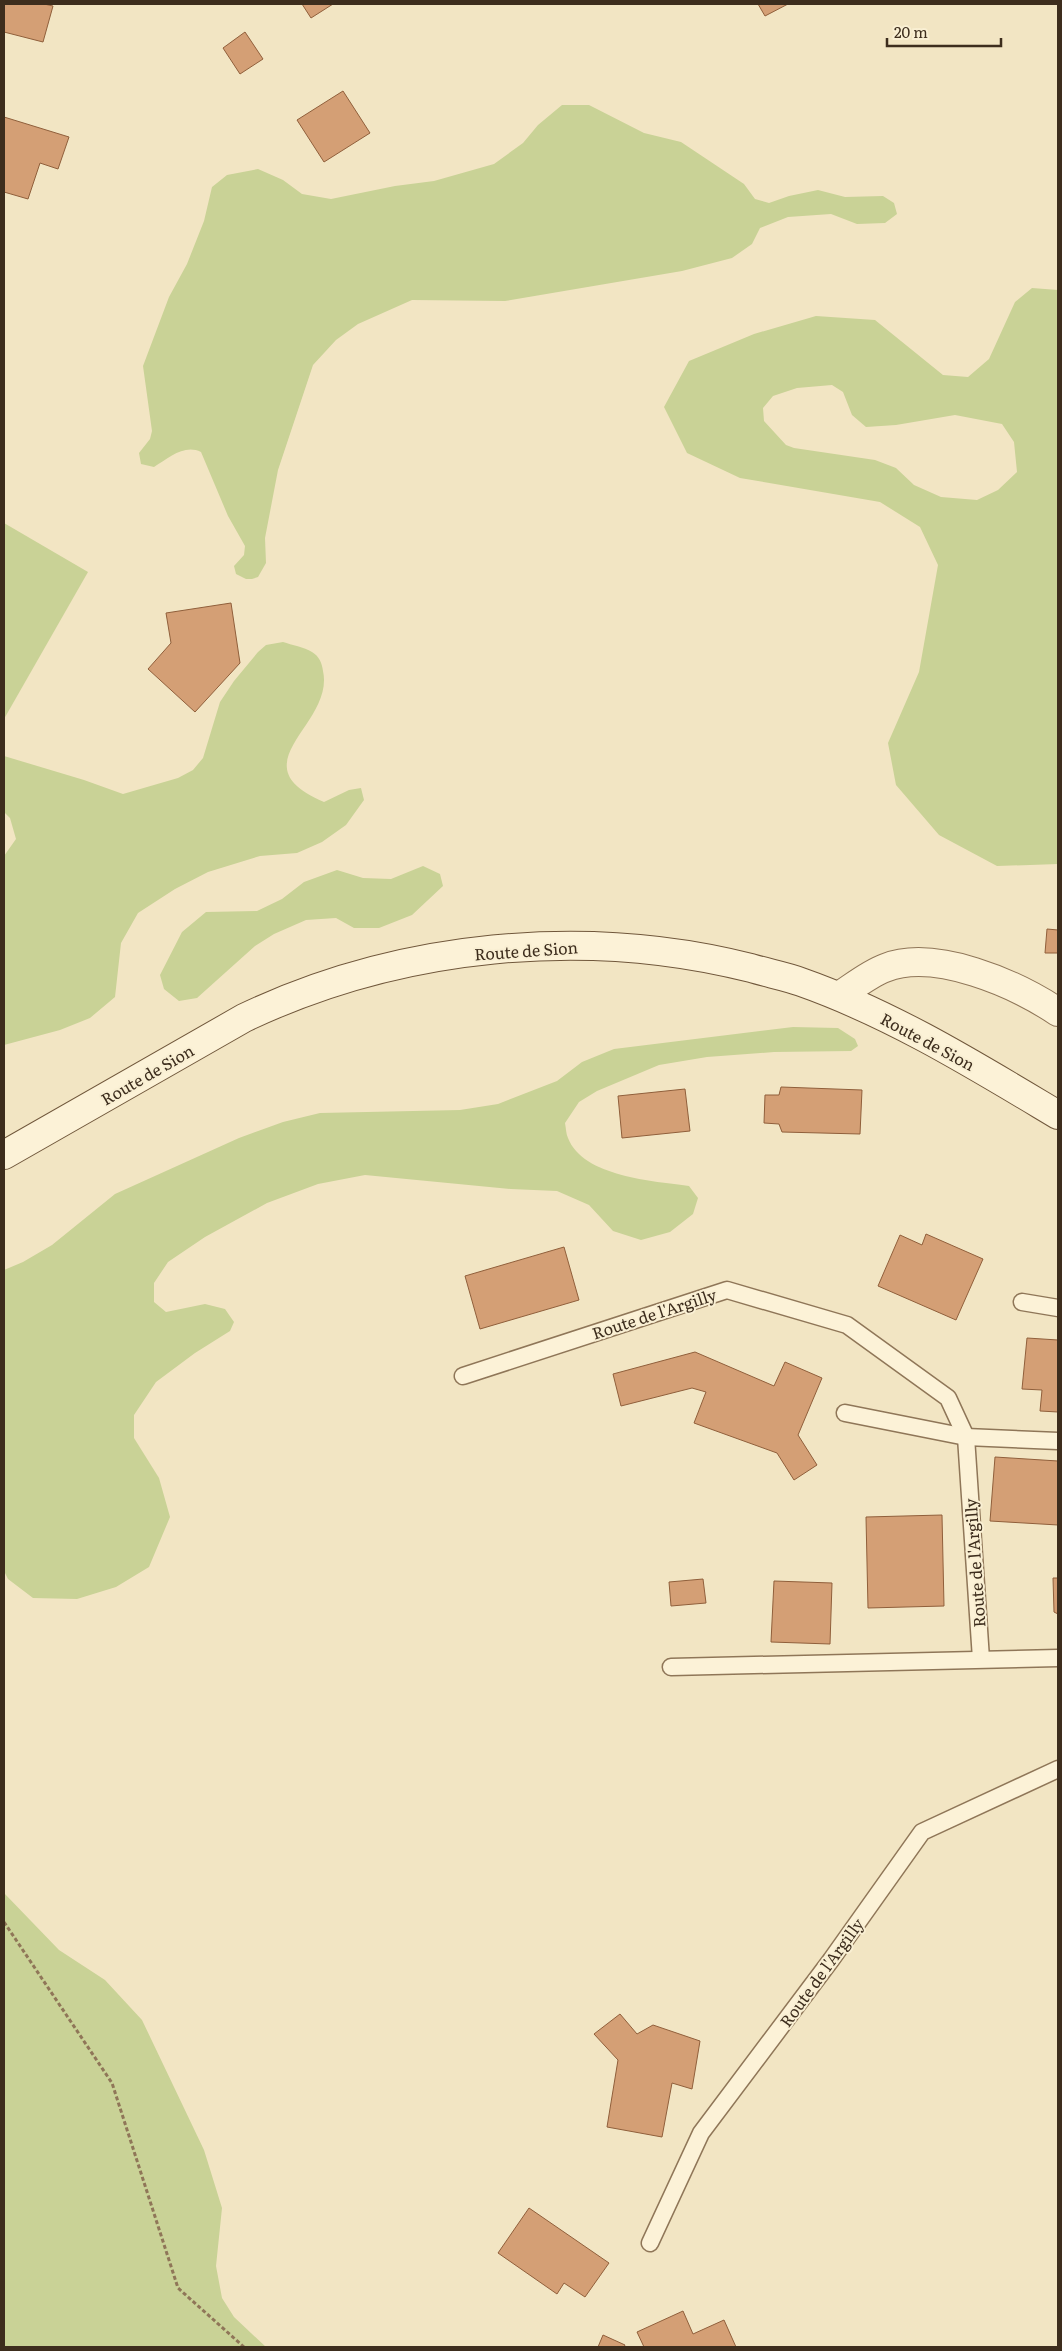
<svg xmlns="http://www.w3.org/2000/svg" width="1062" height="2351" font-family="Literata,serif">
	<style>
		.green { fill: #c9d296; fill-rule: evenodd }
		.building { fill: #d49f75; stroke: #905f3b }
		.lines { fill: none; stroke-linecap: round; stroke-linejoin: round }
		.lane-casing { stroke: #8f7658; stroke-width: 19 }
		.street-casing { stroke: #8f7658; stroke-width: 30 }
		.secondary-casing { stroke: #70573b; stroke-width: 30 }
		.path { stroke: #8f7658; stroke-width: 3; stroke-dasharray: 4 2.5; stroke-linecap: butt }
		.lane { stroke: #fcf2d7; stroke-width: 16 }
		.street { stroke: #fcf2d7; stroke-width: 28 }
		.secondary { stroke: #fcf2d7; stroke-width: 28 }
		.labels { text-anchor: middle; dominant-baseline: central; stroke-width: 4; stroke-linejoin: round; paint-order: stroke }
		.street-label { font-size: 16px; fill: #3d2d1d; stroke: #f9efd3 }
	</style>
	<rect width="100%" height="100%" fill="#f2e5c3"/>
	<g class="green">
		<path d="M562,105H589L644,133L681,142L744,184L755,199L769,203L789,196L818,190L845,197L883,196L894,203L897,214L885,223L857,224L831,214L788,217L760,228L752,244L732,258L682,271L505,301L412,300L358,324L336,340L313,365L278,470L265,538L266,563L258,577L252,579H246L236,574L234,566L244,555L245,546L228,516L201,452C184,444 169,458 154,467L141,464L139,453L150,439L152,431L143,366L169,297L187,264L204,221L212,187L227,175L258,169L283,180L302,194L331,199L395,186L434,181L494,164L523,143L538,125Z"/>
		<path d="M1032,288L1058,290V864L997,866L939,835L896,785L888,743L919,672L938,565L920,527L880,502L740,478L687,453L664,407L689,361L754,334L816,316L875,320L943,375L968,377L989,359L1015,302ZM832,385L843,392L852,415L866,427L896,425L955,415L1002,424L1014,442L1017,472L998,490L977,500L941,497L914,485L896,468L875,460L794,448L786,445L764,421L763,408L773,396L797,388Z"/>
		<polygon points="4,523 88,572 4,719"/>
		<path d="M283,642C292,645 304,647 312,652C319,656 322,663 323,671C335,725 235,764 324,802L349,790L361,788L364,800L346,825L322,842L297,853L260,856L208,872L175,889L138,913L121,943L115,997L90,1018L60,1030L4,1045V856L16,839L10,818L4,812V756L84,780L123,794L178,778L193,770L203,758L220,702L234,681L258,652L266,645Z"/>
		<polygon points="423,866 440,874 443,886 412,915 379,928 354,928 336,918 306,920 274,934 255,946 197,998 179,1001 164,989 160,975 182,932 206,912 257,911 282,899 304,882 337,870 363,878 391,879"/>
		<path d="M793,1027L838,1028L855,1039L858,1046L851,1051L774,1052L707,1057L659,1065L597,1091L579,1102L565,1123C566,1128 566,1134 568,1138C583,1177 654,1181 689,1186L698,1198L693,1214L670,1232L641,1240L613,1231L589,1205L557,1191L511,1189L365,1175L318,1184L267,1203L205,1237L168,1262L154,1283V1302L166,1312L205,1304L225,1309L234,1322L230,1331L195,1353L156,1382L134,1415V1438L159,1478L170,1517L149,1567L116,1587L77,1599L33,1598L8,1579L4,1571V1270L23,1262L52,1245L115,1194L239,1138L283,1122L320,1113L460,1110L498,1104L557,1081L582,1062L614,1049Z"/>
		<polygon points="4,1893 59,1950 105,1980 142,2020 204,2150 222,2208 216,2266 222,2298 234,2317 266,2347 4,2347"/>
	</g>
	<g class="building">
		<polygon points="4,4 44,4 53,6 43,42 4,32"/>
		<polygon points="302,4 333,4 311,18"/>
		<polygon points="758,4 788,4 765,16"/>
		<polygon points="245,32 263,59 240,74 223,48"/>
		<polygon points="343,91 370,133 324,162 297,120"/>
		<polygon points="4,117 69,137 58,169 40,163 28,199 4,192"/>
		<polygon points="231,603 240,663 195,712 148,669 171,643 166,613"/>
		<polygon points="1047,929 1058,930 1058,953 1045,953"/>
		<polygon points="781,1087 862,1090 860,1134 782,1132 779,1124 764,1123 765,1095 779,1095"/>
		<polygon points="685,1089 690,1131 622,1138 618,1096"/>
		<polygon points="926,1234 983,1259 956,1320 878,1286 900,1235 922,1245"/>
		<polygon points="564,1247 579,1300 480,1329 465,1276"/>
		<polygon points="1027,1338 1058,1340 1058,1412 1040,1411 1042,1390 1022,1389"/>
		<polygon points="695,1352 774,1386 785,1362 822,1378 798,1435 817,1465 794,1480 777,1453 694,1423 706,1392 692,1388 621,1406 613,1374"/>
		<polygon points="995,1457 1058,1461 1058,1525 990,1521"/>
		<polygon points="942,1515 944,1606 868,1608 866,1517"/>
		<polygon points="1053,1578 1058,1578 1058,1614 1054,1612"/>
		<polygon points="703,1579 706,1603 671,1606 669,1582"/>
		<polygon points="774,1581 832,1583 830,1644 771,1642"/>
		<polygon points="620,2014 637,2034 653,2025 700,2041 692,2089 672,2083 662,2137 607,2127 618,2060 594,2034"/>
		<polygon points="529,2208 609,2263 585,2297 564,2283 557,2294 498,2253"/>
		<polygon points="683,2311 693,2334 724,2320 736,2347 644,2347 637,2332"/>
		<polygon points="603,2335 625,2345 624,2347 598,2347"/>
	</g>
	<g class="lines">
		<defs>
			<g id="lane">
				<polyline points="1022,1302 1058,1308"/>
				<polyline points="463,1376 727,1290 847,1325 948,1398 966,1437 981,1659"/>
				<polyline points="845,1413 966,1437 1058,1441"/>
				<polyline points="671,1667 1058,1658"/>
				<polyline points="650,2243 701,2133 831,1960 922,1832 1058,1769"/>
			</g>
			<path id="street" d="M839,996C853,987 869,974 885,968C935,948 1016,984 1058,1012"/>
			<path id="secondary" d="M4,1155L244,1018C399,944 585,926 751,968C767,973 785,976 801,982C892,1014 976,1066 1058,1115"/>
		</defs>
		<use href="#lane" class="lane-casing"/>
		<use href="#street" class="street-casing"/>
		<use href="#secondary" class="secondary-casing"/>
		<polyline class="path" points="4,1922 112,2083 178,2288 244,2347"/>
		<use href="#lane" class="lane"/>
		<use href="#street" class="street"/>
		<use href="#secondary" class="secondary"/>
	</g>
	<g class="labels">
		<g class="street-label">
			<text transform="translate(526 950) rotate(-4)">Route de Sion</text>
			<text transform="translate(928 1041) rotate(28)">Route de Sion</text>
			<text transform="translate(147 1074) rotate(-30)">Route de Sion</text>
			<text transform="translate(654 1313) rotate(-18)">Route de l'Argilly</text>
			<text transform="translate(974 1563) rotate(-94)">Route de l'Argilly</text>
			<text transform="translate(821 1972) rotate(-54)">Route de l'Argilly</text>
		</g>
	</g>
	<rect width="1062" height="2351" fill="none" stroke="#3d2d1d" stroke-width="10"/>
	<path d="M887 38v8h114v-8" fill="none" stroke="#3d2d1d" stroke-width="2.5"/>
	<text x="894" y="38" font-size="15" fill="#3d2d1d" stroke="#f9efd3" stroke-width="4" paint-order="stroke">20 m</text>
</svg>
